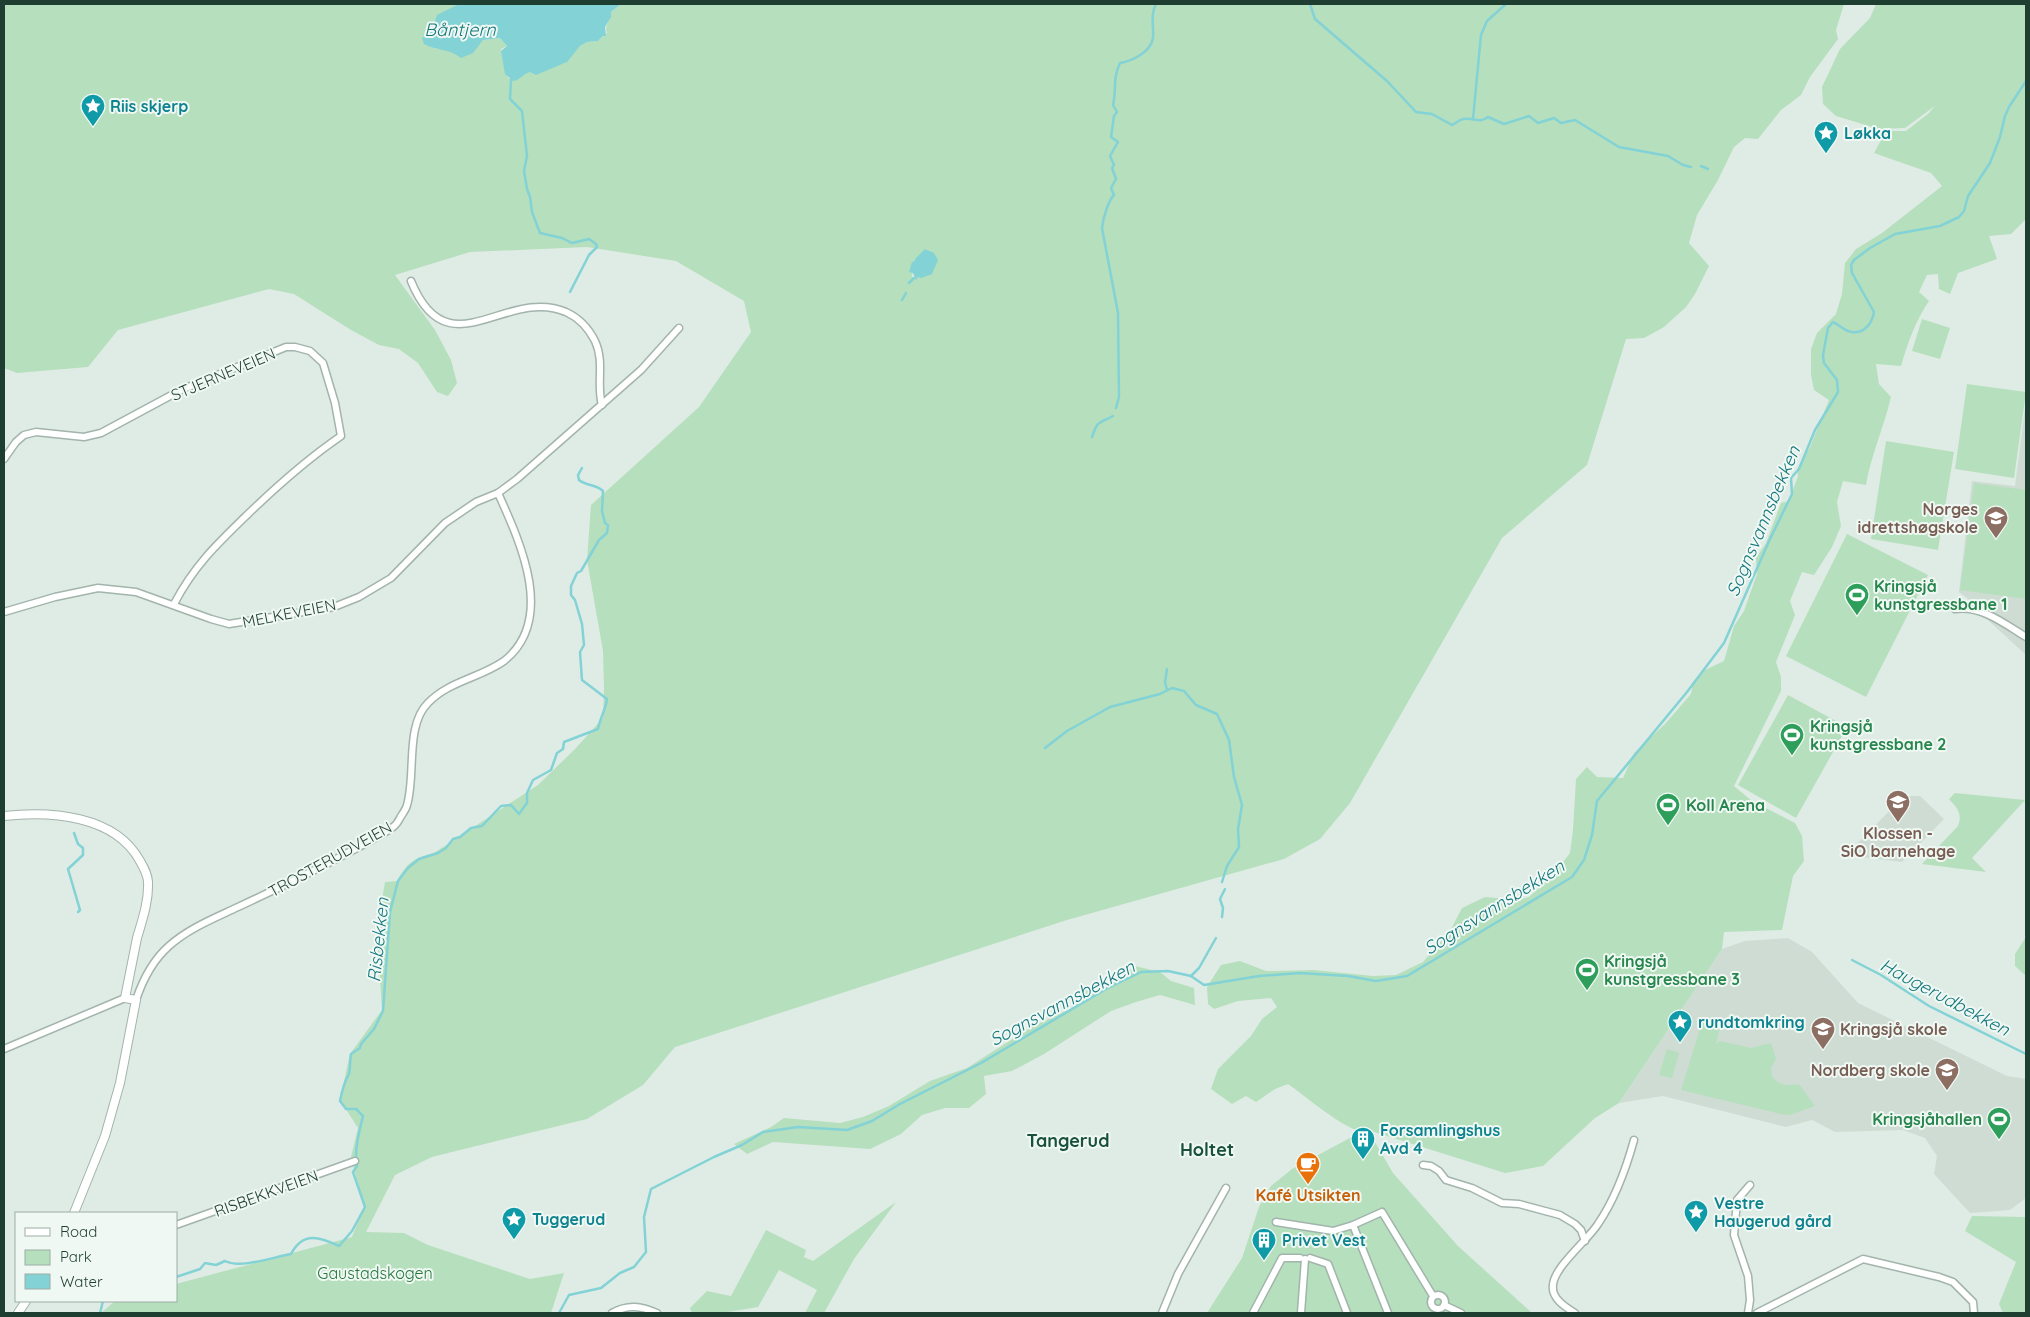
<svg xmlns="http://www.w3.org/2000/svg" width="2030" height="1317" font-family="Quicksand,sans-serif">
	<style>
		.built { fill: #cedcd4 }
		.green { fill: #b6dfbd; fill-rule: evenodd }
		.water { fill: #82d2d6 }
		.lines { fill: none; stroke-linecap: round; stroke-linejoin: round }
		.stream { stroke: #82d2d6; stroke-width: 2.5 }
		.minor-casing { stroke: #a2b4ac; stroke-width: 9 }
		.tertiary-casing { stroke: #a2b4ac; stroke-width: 10 }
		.minor { stroke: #fff; stroke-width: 6 }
		.tertiary { stroke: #fff; stroke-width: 8 }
		.labels { text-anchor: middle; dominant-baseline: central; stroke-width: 4; stroke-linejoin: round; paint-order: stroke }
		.culture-label { font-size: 16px; font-weight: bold; fill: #0d838f; stroke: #f0f8f3; text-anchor: start }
		.street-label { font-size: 16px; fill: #1f3e32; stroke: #f0f8f3 }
		.education-label { font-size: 16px; font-weight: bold; fill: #785e54; stroke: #f0f8f3; text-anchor: end }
		.leisure-label { font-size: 16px; font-weight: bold; fill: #27864d; stroke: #f0f8f3; text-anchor: start }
		.food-label { font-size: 16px; font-weight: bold; fill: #c56008; stroke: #f0f8f3 }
		.park-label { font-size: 16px; fill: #26783d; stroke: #f0f8f3 }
		.water-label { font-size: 18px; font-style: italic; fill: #14777e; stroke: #f0f8f3 }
		.neighbourhood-label { font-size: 18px; font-weight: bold; fill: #19513e; stroke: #f0f8f3 }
	</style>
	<rect width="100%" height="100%" fill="#dfece5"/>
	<g class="built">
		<polygon points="2026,401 2026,655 1988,620 1971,601 1959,592 1972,481 2015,486"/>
		<polygon points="1904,796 1920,796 1944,819 1902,862 1846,855"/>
		<polygon points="1788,938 1812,952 1858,1003 2007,1076 2026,1079 2026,1198 2010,1210 1970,1213 1934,1174 1937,1156 1925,1138 1903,1130 1835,1132 1812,1120 1786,1127 1663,1096 1619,1103 1722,949 1745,941"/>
	</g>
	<g class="green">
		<path d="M4,4H459L437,16L429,33L434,48L448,50L455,53L479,44L483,40L500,38L507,46L501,49L505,71L508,78L515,80L526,73L565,63L580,46L587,42L598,41L607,33C604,25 611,20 611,12L621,4H1844L1836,30L1838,39L1810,77L1801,95L1781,110L1758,139L1745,138L1734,147L1718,180L1697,215L1689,243L1709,266L1695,294L1686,307L1664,327L1644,338L1626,339L1587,465L1502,538L1350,803L1320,839L1284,859L1067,920L675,1047L643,1085L587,1119L452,1152L432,1157L395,1175L366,1232L404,1233L428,1245L530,1279L564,1273L551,1313H101L115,1301H176V1284L352,1237L364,1207L351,1157L358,1128L340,1100L350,1054L382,1010L377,930L385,882L397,881C407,863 413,858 434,853L538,785L575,749L603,718L604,688L603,651L587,560L591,505L699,407L751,332L744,301L676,261L587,247L470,252L395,275L435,330L451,360L457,383L448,396L437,392L418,363L399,349L379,345L351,330L294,294L269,289L118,330L88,367L17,373L4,368ZM926,249L930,252L919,277L914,279L912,276L915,261Z"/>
		<path d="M1876,4H2026V219L2011,234L1989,236L1997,259L1958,273L1950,294L1939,289L1938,274L1927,275L1919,292L1929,301C1915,322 1908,342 1901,366L1876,364L1879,384L1891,397C1884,427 1871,455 1866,485L1843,481L1837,502L1841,526L1832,547L1814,575L1802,572L1790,601L1795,615L1776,662L1781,677V691L1734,786L1752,801L1795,823L1802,836L1804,861L1793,876L1782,930L1724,932L1722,949L1619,1103L1595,1118L1543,1166L1505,1173L1368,1130L1393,1173L1458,1246L1532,1313H1207L1242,1258L1259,1207L1271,1186L1292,1169L1363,1131C1348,1133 1303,1094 1288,1084L1275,1089L1256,1102L1246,1096L1232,1104L1211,1089L1218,1069L1251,1036L1262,1019L1277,1007L1271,998L1238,1001L1214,1009L1208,1004L1207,987L1221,965L1240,961L1266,971L1314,970L1373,976L1396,975L1423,962L1450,931L1462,908L1485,897L1518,900L1529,897L1554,874L1570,853L1573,830L1576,779L1587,767L1597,777L1623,778L1634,753L1665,724L1691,694L1693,682L1703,671L1724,661L1734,626L1744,611L1757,574L1756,558L1766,543L1781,503L1789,501L1798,476L1797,469L1810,447L1829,400L1814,390L1811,375V349L1817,333L1836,314L1842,294L1845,263L1856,249L1882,233L1942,186L1931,173L1874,153L1886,131H1906L1929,113L1935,106L1905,128L1879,129L1836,116L1823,104L1822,87L1840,49L1870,18Z"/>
		<polygon points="1922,319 1950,328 1940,359 1912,351"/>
		<polygon points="1967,384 2026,392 2014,478 1955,469"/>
		<polygon points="1886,441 1954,452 1938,550 1871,539"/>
		<polygon points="1974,483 2026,490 2026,599 1960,590"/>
		<polygon points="1847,534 1928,575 1866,697 1786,656"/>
		<polygon points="1788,695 1847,727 1796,818 1738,785"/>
		<path d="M1955,793L2025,800L1972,858L1986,872L1922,864L1958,826C1963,814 1957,808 1949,799Z"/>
		<polygon points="2026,937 2026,976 2015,966 2015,954"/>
		<polygon points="1135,966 1160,972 1171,981 1194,988 1195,1005 1160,995 1136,1002 1111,1011 1044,1054 1012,1071 984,1076 986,1094 969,1108 945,1108 922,1115 901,1134 870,1149 773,1142 747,1154 734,1144 771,1127 784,1118 840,1123 863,1117 889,1106 930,1081 967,1068 1033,1026 1068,1010 1080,1002 1085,989 1098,993"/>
		<path d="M1703,1019L1721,1023L1716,1044L1720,1041L1751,1048L1771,1043L1776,1059L1771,1068L1772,1076C1779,1086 1787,1086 1799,1084L1815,1106L1790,1115L1781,1114L1681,1090Z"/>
		<polygon points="1667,1049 1679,1053 1672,1078 1659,1075"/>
		<polygon points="896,1202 854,1259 824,1313 805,1313 817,1290 779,1270 758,1307 722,1313 692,1313 690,1308 707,1291 731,1296 766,1230 806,1250 804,1257 813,1261"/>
		<polygon points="1972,1216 2026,1217 2026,1313 2003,1313 1999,1304 2016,1262 1965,1231"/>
	</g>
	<g class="water">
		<path d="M459,4H621L611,12V17L605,27L606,36H603L598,41L587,42L580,46L567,62L536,75L530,72C523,74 520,80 513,81L505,74L501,51L507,46L500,38L483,40L473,53L461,58C448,48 437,51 424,44L422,38L431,31L437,15Z"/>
		<polygon points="925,249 934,253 938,260 932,274 921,278 918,277 916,280 913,273 909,272 912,262 915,261 915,259"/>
	</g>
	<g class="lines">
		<g class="stream">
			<path d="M1310,4L1315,19L1387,81L1416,112L1432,114L1452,125C1456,123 1459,120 1463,119C1474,117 1479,124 1488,117L1504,124L1529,116L1538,123L1554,118L1561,123L1575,120L1619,147L1668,156L1683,165L1691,167"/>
			<polyline points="511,80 510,99 522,111 527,156 524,171 527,189 530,197 532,212 540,233 562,238 572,243 589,239 596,244 597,247 589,255 570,292"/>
			<polyline points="1473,119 1481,35 1487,21 1506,4"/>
			<polyline points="1701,166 1708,169"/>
			<polyline points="909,283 914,278"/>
			<polyline points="902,300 906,293"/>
			<path d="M1116,408L1119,397L1118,313L1102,228C1103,219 1108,201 1114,195L1111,188L1116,179L1112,168L1114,165L1110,156L1118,142L1111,137L1114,116L1117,112L1113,105C1117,89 1112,80 1120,63C1132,61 1151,52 1153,38C1154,27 1150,15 1156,4"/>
			<path d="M1092,437C1098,419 1099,424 1113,416"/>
			<polyline points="1167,690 1165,682 1167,669"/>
			<polyline points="1045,748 1067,731 1110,707 1160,694 1172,688 1184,691 1196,705 1217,714 1229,740 1234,777 1242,805 1238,829 1239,847 1227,866 1222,882"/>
			<polyline points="74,833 78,844 83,848 83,855 68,869 80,910 78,912"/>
			<polyline points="1222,917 1223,908 1220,899 1225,889"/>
			<polyline points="1852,960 1881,975 1929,1006 2026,1054"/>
			<polyline points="1191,976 1199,968 1216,938"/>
			<path d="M176,1277L200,1269L205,1263L216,1265L225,1261C241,1269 273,1257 291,1254C303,1231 320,1237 339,1246L352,1231L365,1207L353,1172L357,1166C354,1150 359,1133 363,1116L356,1109H346L340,1101C342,1091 344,1082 349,1074C350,1071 350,1059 351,1054L360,1048L361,1044L374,1029L383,1011L390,912L398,881L408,868L419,859L438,853L446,848L453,839L460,837L471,828L482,826L501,806L511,805L519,814L527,803V793L533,780L551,770L557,753L563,749L564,742L598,729C600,718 606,709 607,699L582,680L580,652L584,645L582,624L575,600L571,595V586L577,573L581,571L599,540L607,533L608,525L605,523L602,511L603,491C596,484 586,486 579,480L578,475L582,468"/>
			<polyline points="100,1313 103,1301"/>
			<path d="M559,1313L569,1295L601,1288L620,1273L634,1267L646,1252L644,1217L651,1189L714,1157L742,1145L763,1132L798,1127L847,1130L872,1121L900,1104L981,1063L1106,989L1141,972L1168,971L1191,976L1204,985L1259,976L1300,973L1348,976L1376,981L1407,976L1572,877L1584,860L1592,835L1597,801L1687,692L1724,643L1770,539L1792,494L1791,478L1799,469L1815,430L1838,392L1837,380L1824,363L1823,355L1828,328L1833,322C1838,324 1842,329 1848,331C1862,336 1872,325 1874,312L1852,273L1851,265L1854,260L1870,248L1895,234L1940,226L1959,217L1964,211L1968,196L1990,163L2000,137L2005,116L2009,107L2026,81"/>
		</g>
		<defs>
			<g id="minor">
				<path d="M411,281C448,372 506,286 566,312C579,318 589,329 595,341C605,362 596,384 602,405"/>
				<path d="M4,459L16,442L24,435L36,432L84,437L101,433L181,390L286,347H295L310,351L323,363L335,403L341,436C306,460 278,485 247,515C216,545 194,566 174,604"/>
				<path d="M1955,609C1981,605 2005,624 2026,637"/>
				<polyline points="4,612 55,597 98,588 136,592 211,619 229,624 334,607 359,597 391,578 445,523 476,502 498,493 517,479 641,370 679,328"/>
				<path d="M136,1000C143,979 153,960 169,946C189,928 215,918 238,907C279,888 318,869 357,848C369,841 382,835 393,827C396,825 398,822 400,818C402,814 406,810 407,805C416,776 405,725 428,703C449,681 480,678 504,661C557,619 519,540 498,493"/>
				<polyline points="4,1049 125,998"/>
				<polyline points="1423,1165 1431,1166 1439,1171 1446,1180 1472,1188 1502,1203 1519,1204 1560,1215 1575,1224 1581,1230 1585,1241"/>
				<polyline points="1276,1222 1333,1231 1353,1225 1382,1212 1433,1296"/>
				<polyline points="176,1225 355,1161"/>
				<polyline points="1353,1225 1388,1313"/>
				<polyline points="1310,1258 1328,1264 1347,1313"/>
				<circle cx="1438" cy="1302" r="7"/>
				<polyline points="1444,1305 1461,1313"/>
				<path d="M612,1313C628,1304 641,1306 657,1313"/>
				<polyline points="1162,1313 1178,1274 1226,1188"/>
				<polyline points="1253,1313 1282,1258 1300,1258"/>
				<polyline points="1301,1313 1305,1259"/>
				<path d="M1575,1313C1565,1307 1551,1298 1553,1285C1554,1267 1588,1240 1598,1224C1615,1199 1626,1169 1634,1140"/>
				<polyline points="1748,1313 1750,1300 1748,1276 1734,1235 1737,1200 1750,1185"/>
				<polyline points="1757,1313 1863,1259 1939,1277 1953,1282 1973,1302 1974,1313"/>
			</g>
			<g id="tertiary">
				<path d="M4,816C51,811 115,815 140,861C144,868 148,875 148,882C149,901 142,921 137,938C133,958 129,978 125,998L136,1000L120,1083L105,1136L74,1213"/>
				<polyline points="18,1313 26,1301"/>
			</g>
		</defs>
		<use href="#minor" class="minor-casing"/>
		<use href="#tertiary" class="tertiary-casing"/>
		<use href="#minor" class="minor"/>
		<use href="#tertiary" class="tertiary"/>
	</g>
	<defs>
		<symbol id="sight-pin" viewBox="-11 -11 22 30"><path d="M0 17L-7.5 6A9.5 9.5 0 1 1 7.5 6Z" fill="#0f9aa8" stroke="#f0f8f3"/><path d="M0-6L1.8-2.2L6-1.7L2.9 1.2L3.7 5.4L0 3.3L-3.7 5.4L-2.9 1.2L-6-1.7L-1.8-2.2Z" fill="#fff"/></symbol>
		<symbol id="university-pin" viewBox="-11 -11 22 30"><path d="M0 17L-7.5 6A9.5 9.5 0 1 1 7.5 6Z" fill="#8d6e63" stroke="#f0f8f3"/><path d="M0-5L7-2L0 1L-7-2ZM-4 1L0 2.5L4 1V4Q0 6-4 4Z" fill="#fff"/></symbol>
		<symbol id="stadium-pin" viewBox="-11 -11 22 30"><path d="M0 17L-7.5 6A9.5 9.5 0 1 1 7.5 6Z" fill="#2e9e5b" stroke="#f0f8f3"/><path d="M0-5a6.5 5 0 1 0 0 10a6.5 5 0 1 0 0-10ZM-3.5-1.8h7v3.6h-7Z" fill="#fff"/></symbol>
		<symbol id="school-pin" viewBox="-11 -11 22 30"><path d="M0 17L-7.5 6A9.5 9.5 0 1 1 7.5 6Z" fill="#8d6e63" stroke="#f0f8f3"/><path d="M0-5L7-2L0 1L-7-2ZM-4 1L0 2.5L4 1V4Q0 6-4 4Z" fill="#fff"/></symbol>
		<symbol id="building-pin" viewBox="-11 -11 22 30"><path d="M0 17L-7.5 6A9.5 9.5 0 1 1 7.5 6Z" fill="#0f9aa8" stroke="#f0f8f3"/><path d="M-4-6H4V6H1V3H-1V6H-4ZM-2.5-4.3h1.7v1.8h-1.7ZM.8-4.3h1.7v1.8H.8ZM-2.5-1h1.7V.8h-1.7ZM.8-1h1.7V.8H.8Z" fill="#fff"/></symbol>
		<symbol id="cafe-pin" viewBox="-11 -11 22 30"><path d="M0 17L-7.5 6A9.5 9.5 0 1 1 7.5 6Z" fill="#e8710a" stroke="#f0f8f3"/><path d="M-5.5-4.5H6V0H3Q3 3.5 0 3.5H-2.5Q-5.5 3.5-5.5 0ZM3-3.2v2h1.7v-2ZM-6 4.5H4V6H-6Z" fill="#fff"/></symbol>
	</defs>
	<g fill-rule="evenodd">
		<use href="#sight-pin" x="79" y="92" width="28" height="38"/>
		<use href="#sight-pin" x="1812" y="119" width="28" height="38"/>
		<use href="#university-pin" x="1982" y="504" width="28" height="38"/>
		<use href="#stadium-pin" x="1843" y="581" width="28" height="38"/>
		<use href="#stadium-pin" x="1778" y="721" width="28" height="38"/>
		<use href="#school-pin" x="1884" y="788" width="28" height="38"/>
		<use href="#stadium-pin" x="1654" y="791" width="28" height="38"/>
		<use href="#stadium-pin" x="1573" y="956" width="28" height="38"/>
		<use href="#sight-pin" x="1666" y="1008" width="28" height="38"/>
		<use href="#school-pin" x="1809" y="1015" width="28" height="38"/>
		<use href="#school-pin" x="1933" y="1056" width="28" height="38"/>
		<use href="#stadium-pin" x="1985" y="1105" width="28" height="38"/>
		<use href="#building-pin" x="1349" y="1125" width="28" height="38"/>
		<use href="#cafe-pin" x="1294" y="1150" width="28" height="38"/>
		<use href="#sight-pin" x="1682" y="1198" width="28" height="38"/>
		<use href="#sight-pin" x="500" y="1205" width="28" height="38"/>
		<use href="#building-pin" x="1250" y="1226" width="28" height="38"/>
	</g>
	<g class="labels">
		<g class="culture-label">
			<text x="110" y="106">Riis skjerp</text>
			<text x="1844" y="133">Løkka</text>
			<text x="1698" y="1022">rundtomkring</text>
			<text x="1380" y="1130">Forsamlingshus<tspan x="1380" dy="18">Avd 4</tspan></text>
			<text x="1714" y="1203">Vestre<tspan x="1714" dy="18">Haugerud gård</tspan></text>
			<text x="532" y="1219">Tuggerud</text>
			<text x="1282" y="1240">Privet Vest</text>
		</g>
		<g class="street-label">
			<text transform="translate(223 374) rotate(-23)">STJERNEVEIEN</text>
			<text transform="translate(289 613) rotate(-11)">MELKEVEIEN</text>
			<text transform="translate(330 859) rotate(-29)">TROSTERUDVEIEN</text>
			<text transform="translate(266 1193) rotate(-20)">RISBEKKVEIEN</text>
		</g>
		<g class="education-label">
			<text x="1978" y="509">Norges<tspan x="1978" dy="18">idrettshøgskole</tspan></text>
			<text x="1898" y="833" text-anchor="middle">Klossen -<tspan x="1898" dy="18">SiO barnehage</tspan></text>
			<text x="1840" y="1029" text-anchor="start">Kringsjå skole</text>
			<text x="1930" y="1070">Nordberg skole</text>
		</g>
		<g class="leisure-label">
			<text x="1874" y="586">Kringsjå<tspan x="1874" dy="18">kunstgressbane 1</tspan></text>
			<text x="1810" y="726">Kringsjå<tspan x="1810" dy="18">kunstgressbane 2</tspan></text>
			<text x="1686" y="805">Koll Arena</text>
			<text x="1604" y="961">Kringsjå<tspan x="1604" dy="18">kunstgressbane 3</tspan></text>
			<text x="1982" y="1119" text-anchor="end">Kringsjåhallen</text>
		</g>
		<g class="food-label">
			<text x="1308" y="1195">Kafé Utsikten</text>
		</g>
		<g class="park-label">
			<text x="375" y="1273">Gaustadskogen</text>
		</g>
		<g class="water-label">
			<text x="460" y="29">Båntjern</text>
			<text transform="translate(1763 521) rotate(-67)">Sognsvannsbekken</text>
			<text transform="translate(1494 907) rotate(-32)">Sognsvannsbekken</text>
			<text transform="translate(378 940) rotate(-84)">Risbekken</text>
			<text transform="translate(1945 997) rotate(28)">Haugerudbekken</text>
			<text transform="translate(1062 1003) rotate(-28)">Sognsvannsbekken</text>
		</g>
		<g class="neighbourhood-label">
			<text x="1068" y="1140">Tangerud</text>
			<text x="1207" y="1149">Holtet</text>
		</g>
	</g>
	<rect width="2030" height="1317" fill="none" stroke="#1f3e32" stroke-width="10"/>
	<rect x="15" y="1212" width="162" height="90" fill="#f0f8f3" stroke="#9caea6"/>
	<rect x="25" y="1228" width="25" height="8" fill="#ffffff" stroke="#9caea6"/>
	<text x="60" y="1237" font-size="15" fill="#1f3e32">Road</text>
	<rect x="25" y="1250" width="25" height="15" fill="#b6dfbd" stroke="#9caea6"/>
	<text x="60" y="1262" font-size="15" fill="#1f3e32">Park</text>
	<rect x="25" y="1274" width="25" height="15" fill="#82d2d6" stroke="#9caea6"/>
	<text x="60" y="1287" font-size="15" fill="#1f3e32">Water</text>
</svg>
